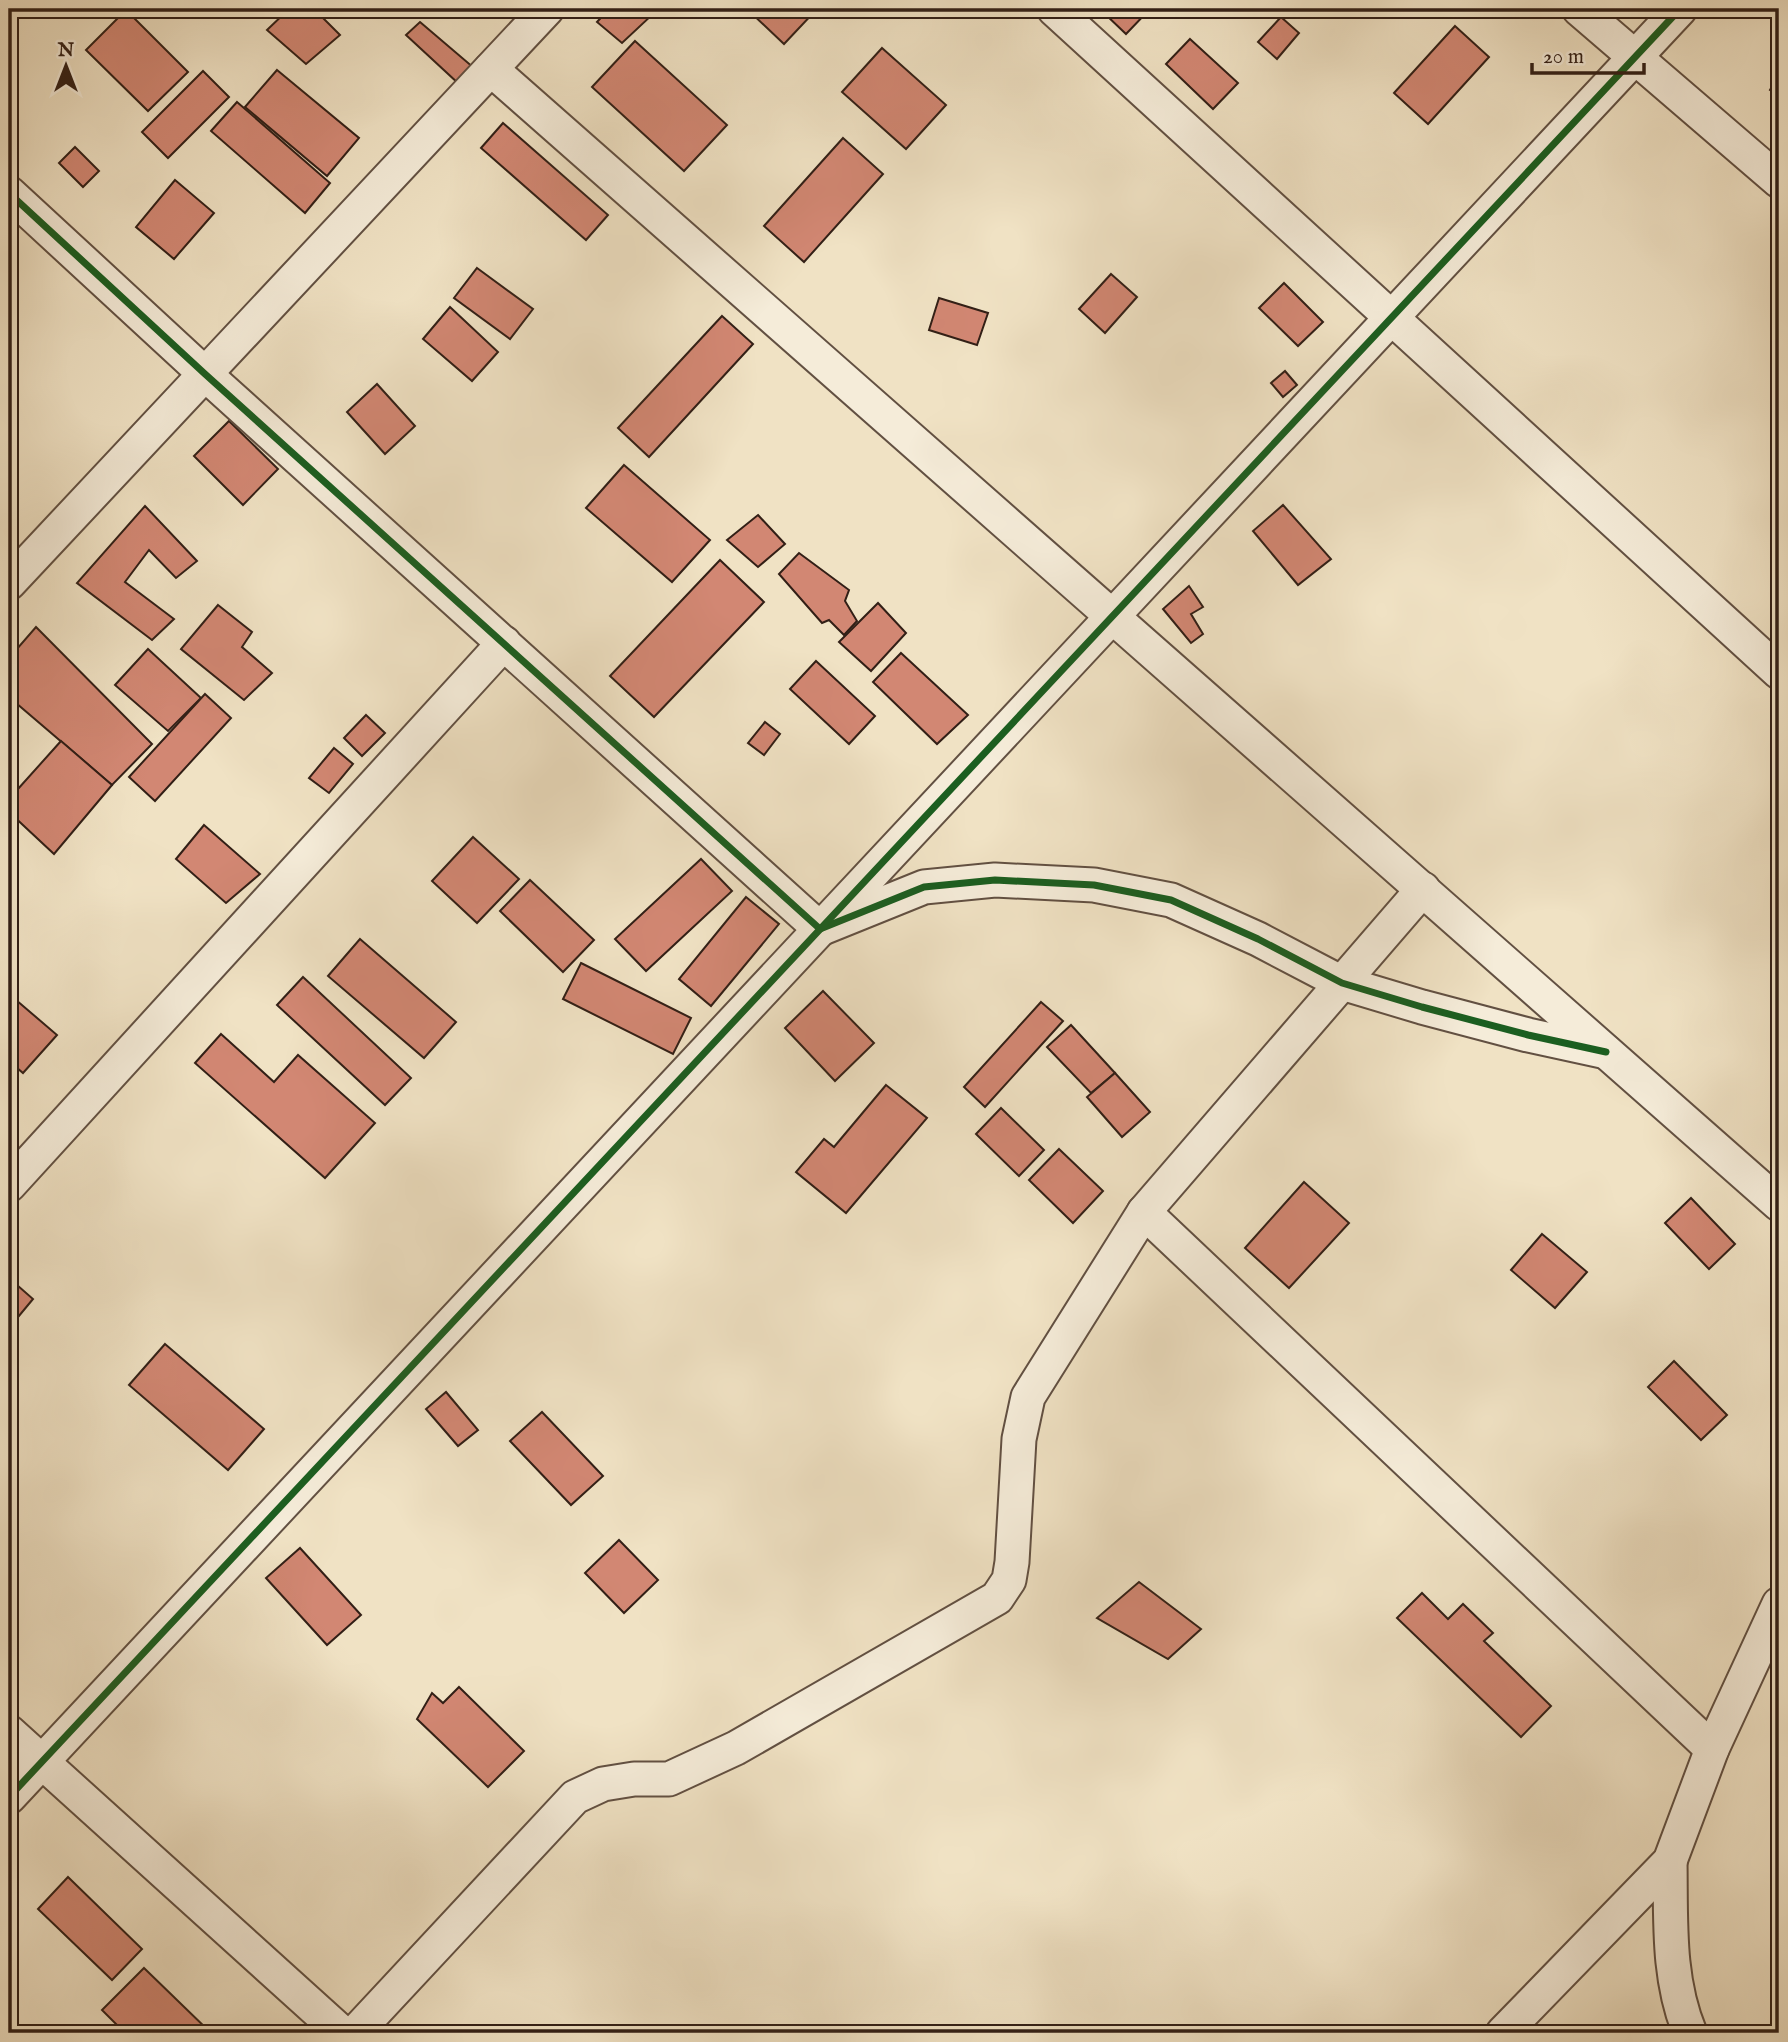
<svg xmlns="http://www.w3.org/2000/svg" width="1788" height="2042" font-family="'IM FELL English',serif">
	<style>
		.building { fill: #d28773; stroke: #321f16; stroke-width: 2 }
		.lines { fill: none; stroke-linecap: round; stroke-linejoin: round }
		.street-casing { stroke: #625042; stroke-width: 37 }
		.street { stroke: #f5ecd9; stroke-width: 33 }
		.cycleway-casing { stroke: #f5ecd9; stroke-width: 11 }
		.cycleway { stroke: #1b5e20; stroke-width: 7 }
	</style>
	<rect width="100%" height="100%" fill="#f0e2c4"/>
	<filter id="stains"><feTurbulence type="fractalNoise" baseFrequency=".00286" numOctaves="4"/><feColorMatrix values="0 0 0 0 .2 0 0 0 0 .09 0 0 0 0 .02 0 0 0 .5 -.17"/></filter>
	<radialGradient id="worn" r=".72"><stop offset=".6" stop-color="#630" stop-opacity="0"/><stop offset="1" stop-color="#630" stop-opacity=".3"/></radialGradient>
	<g class="building">
		<polygon points="289,9 314,9 340,35 306,64 267,30"/>
		<polygon points="609,9 649,9 653,14 622,43 597,22"/>
		<polygon points="749,9 817,9 784,44 748,10"/>
		<polygon points="1108,9 1150,9 1126,34 1104,13"/>
		<polygon points="126,10 188,72 148,111 86,50"/>
		<polygon points="1281,17 1299,33 1277,59 1258,42"/>
		<polygon points="420,22 474,68 459,84 406,35"/>
		<polygon points="1455,26 1489,57 1428,124 1394,93"/>
		<polygon points="1190,39 1238,83 1213,109 1166,64"/>
		<polygon points="635,41 727,125 684,171 592,87"/>
		<polygon points="882,48 946,105 906,149 842,92"/>
		<polygon points="277,70 359,138 327,176 245,107"/>
		<polygon points="203,71 229,97 168,158 142,132"/>
		<polygon points="9,78 17,85 9,93"/>
		<polygon points="1777,78 1779,81 1779,96 1770,90"/>
		<polygon points="237,102 330,183 305,213 211,131"/>
		<polygon points="503,123 608,215 586,240 481,148"/>
		<polygon points="843,138 883,174 804,262 764,226"/>
		<polygon points="75,147 99,171 83,187 59,163"/>
		<polygon points="175,180 214,213 174,259 136,227"/>
		<polygon points="477,268 533,309 510,339 454,298"/>
		<polygon points="1111,274 1137,297 1105,333 1079,309"/>
		<polygon points="1284,283 1323,322 1298,346 1259,308"/>
		<polygon points="939,298 988,313 977,345 929,330"/>
		<polygon points="450,307 498,352 472,381 423,339"/>
		<polygon points="722,316 753,344 649,457 618,428"/>
		<polygon points="1285,371 1297,385 1283,397 1271,383"/>
		<polygon points="377,384 415,426 385,454 347,412"/>
		<polygon points="229,421 278,469 243,505 194,456"/>
		<polygon points="624,465 710,540 672,582 586,508"/>
		<polygon points="1283,505 1331,559 1298,585 1253,531"/>
		<polygon points="145,506 197,561 176,578 149,550 125,582 174,619 152,640 77,583"/>
		<polygon points="758,515 785,544 758,567 727,540"/>
		<polygon points="799,553 849,590 845,601 857,621 844,635 829,620 822,623 779,574"/>
		<polygon points="720,560 764,602 654,717 610,676"/>
		<polygon points="1189,586 1203,607 1191,614 1203,634 1191,643 1163,609"/>
		<polygon points="878,603 906,633 871,671 839,642"/>
		<polygon points="218,605 252,632 242,647 272,673 244,700 181,649"/>
		<polygon points="36,627 152,744 112,785 9,697 9,658"/>
		<polygon points="148,649 201,698 168,731 115,685"/>
		<polygon points="901,653 968,715 937,744 873,682"/>
		<polygon points="816,661 875,716 849,744 790,689"/>
		<polygon points="205,694 231,718 155,801 129,777"/>
		<polygon points="366,715 385,733 362,756 344,738"/>
		<polygon points="765,722 780,734 764,755 748,743"/>
		<polygon points="61,741 112,785 54,854 9,812 9,799"/>
		<polygon points="334,748 353,764 329,793 309,778"/>
		<polygon points="204,825 260,874 226,903 176,859"/>
		<polygon points="473,837 519,879 477,923 432,881"/>
		<polygon points="701,859 732,891 646,971 615,939"/>
		<polygon points="530,880 594,940 563,972 500,911"/>
		<polygon points="746,897 779,924 711,1006 679,979"/>
		<polygon points="360,939 456,1022 424,1058 328,976"/>
		<polygon points="581,963 691,1018 673,1054 563,999"/>
		<polygon points="303,977 411,1078 385,1105 277,1005"/>
		<polygon points="823,991 874,1043 835,1081 785,1028"/>
		<polygon points="9,994 57,1035 23,1073 9,1061"/>
		<polygon points="1041,1002 1063,1021 985,1107 964,1087"/>
		<polygon points="1071,1025 1115,1073 1091,1093 1047,1047"/>
		<polygon points="221,1034 274,1082 298,1055 375,1123 325,1178 195,1063"/>
		<polygon points="1115,1073 1150,1112 1122,1137 1087,1097"/>
		<polygon points="886,1085 927,1118 846,1213 796,1172 824,1139 834,1147"/>
		<polygon points="1001,1108 1044,1150 1019,1176 976,1134"/>
		<polygon points="1059,1149 1103,1191 1073,1223 1029,1180"/>
		<polygon points="1304,1182 1349,1223 1289,1288 1245,1248"/>
		<polygon points="1691,1198 1735,1244 1709,1269 1665,1223"/>
		<polygon points="1542,1234 1587,1272 1555,1308 1511,1270"/>
		<polygon points="9,1278 33,1299 9,1328"/>
		<polygon points="165,1344 264,1429 228,1470 129,1385"/>
		<polygon points="1674,1361 1727,1415 1701,1440 1648,1387"/>
		<polygon points="446,1392 478,1430 458,1446 426,1409"/>
		<polygon points="542,1412 603,1476 571,1505 510,1441"/>
		<polygon points="619,1540 658,1580 624,1613 585,1573"/>
		<polygon points="300,1548 361,1615 327,1645 266,1578"/>
		<polygon points="1139,1582 1201,1629 1168,1659 1097,1618"/>
		<polygon points="1422,1593 1448,1619 1463,1604 1493,1633 1484,1641 1551,1706 1521,1737 1397,1618"/>
		<polygon points="459,1687 524,1751 488,1787 417,1719 432,1693 443,1703"/>
		<polygon points="68,1877 142,1949 112,1980 38,1909"/>
		<polygon points="144,1968 211,2033 125,2033 102,2010"/>
	</g>
	<g class="lines">
		<defs>
			<g id="street">
				<polyline points="1054,9 1779,672"/>
				<polyline points="1579,9 1779,181"/>
				<polyline points="491,69 1779,1204"/>
				<polyline points="9,193 205,374 820,929 924,887 995,880 1094,885 1171,900 1258,939 1342,983 1422,1007 1528,1035 1606,1052"/>
				<polyline points="9,583 547,9"/>
				<polyline points="9,1185 504,643"/>
				<polyline points="1144,1212 1712,1749"/>
				<polyline points="9,1732 342,2033"/>
				<polyline points="9,1797 1680,9"/>
				<path d="M1670,1861C1671,1919 1667,1978 1690,2033"/>
				<polyline points="355,2033 575,1797 603,1784 634,1779 669,1779 736,1748 997,1598 1009,1580 1012,1562 1019,1439 1028,1397 1144,1212 1423,889"/>
				<polyline points="1503,2033 1670,1861 1712,1749 1779,1604"/>
			</g>
		</defs>
		<use href="#street" class="street-casing"/>
		<use href="#street" class="street"/>
		<defs>
			<g id="cycleway">
				<polyline points="9,193 205,374 820,929 924,887 995,880 1094,885 1171,900 1258,939 1342,983 1422,1007 1528,1035 1606,1052"/>
				<polyline points="9,1797 1680,9"/>
			</g>
		</defs>
		<use href="#cycleway" class="cycleway-casing"/>
		<use href="#cycleway" class="cycleway"/>
	</g>
	<rect width="1788" height="2042" fill="none" stroke="#f0e2c4" stroke-width="35"/>
	<rect x="10" y="10" width="1767" height="2021" fill="none" stroke="#321f16" stroke-width="3.5"/>
	<rect x="18" y="18" width="1753" height="2007" fill="none" stroke="#321f16" stroke-width="2"/>
	<g transform="translate(66 66)" stroke="#f5ecd9" stroke-width="5" paint-order="stroke">
	<path d="M0-5L12 26L0 18L-12 26Z" fill="#321f16"/>
	<text y="-10" font-size="19" font-weight="bold" text-anchor="middle" fill="#321f16">N</text>
	</g>
	<path d="M1532 63v10h112v-10" fill="none" stroke="#321f16" stroke-width="3.5"/>
	<text x="1543" y="63" font-size="21" fill="#321f16" stroke="#f5ecd9" stroke-width="5" paint-order="stroke">20 m</text>
	<rect width="100%" height="100%" filter="url(#stains)"/>
	<rect width="100%" height="100%" fill="url(#worn)"/>
</svg>
